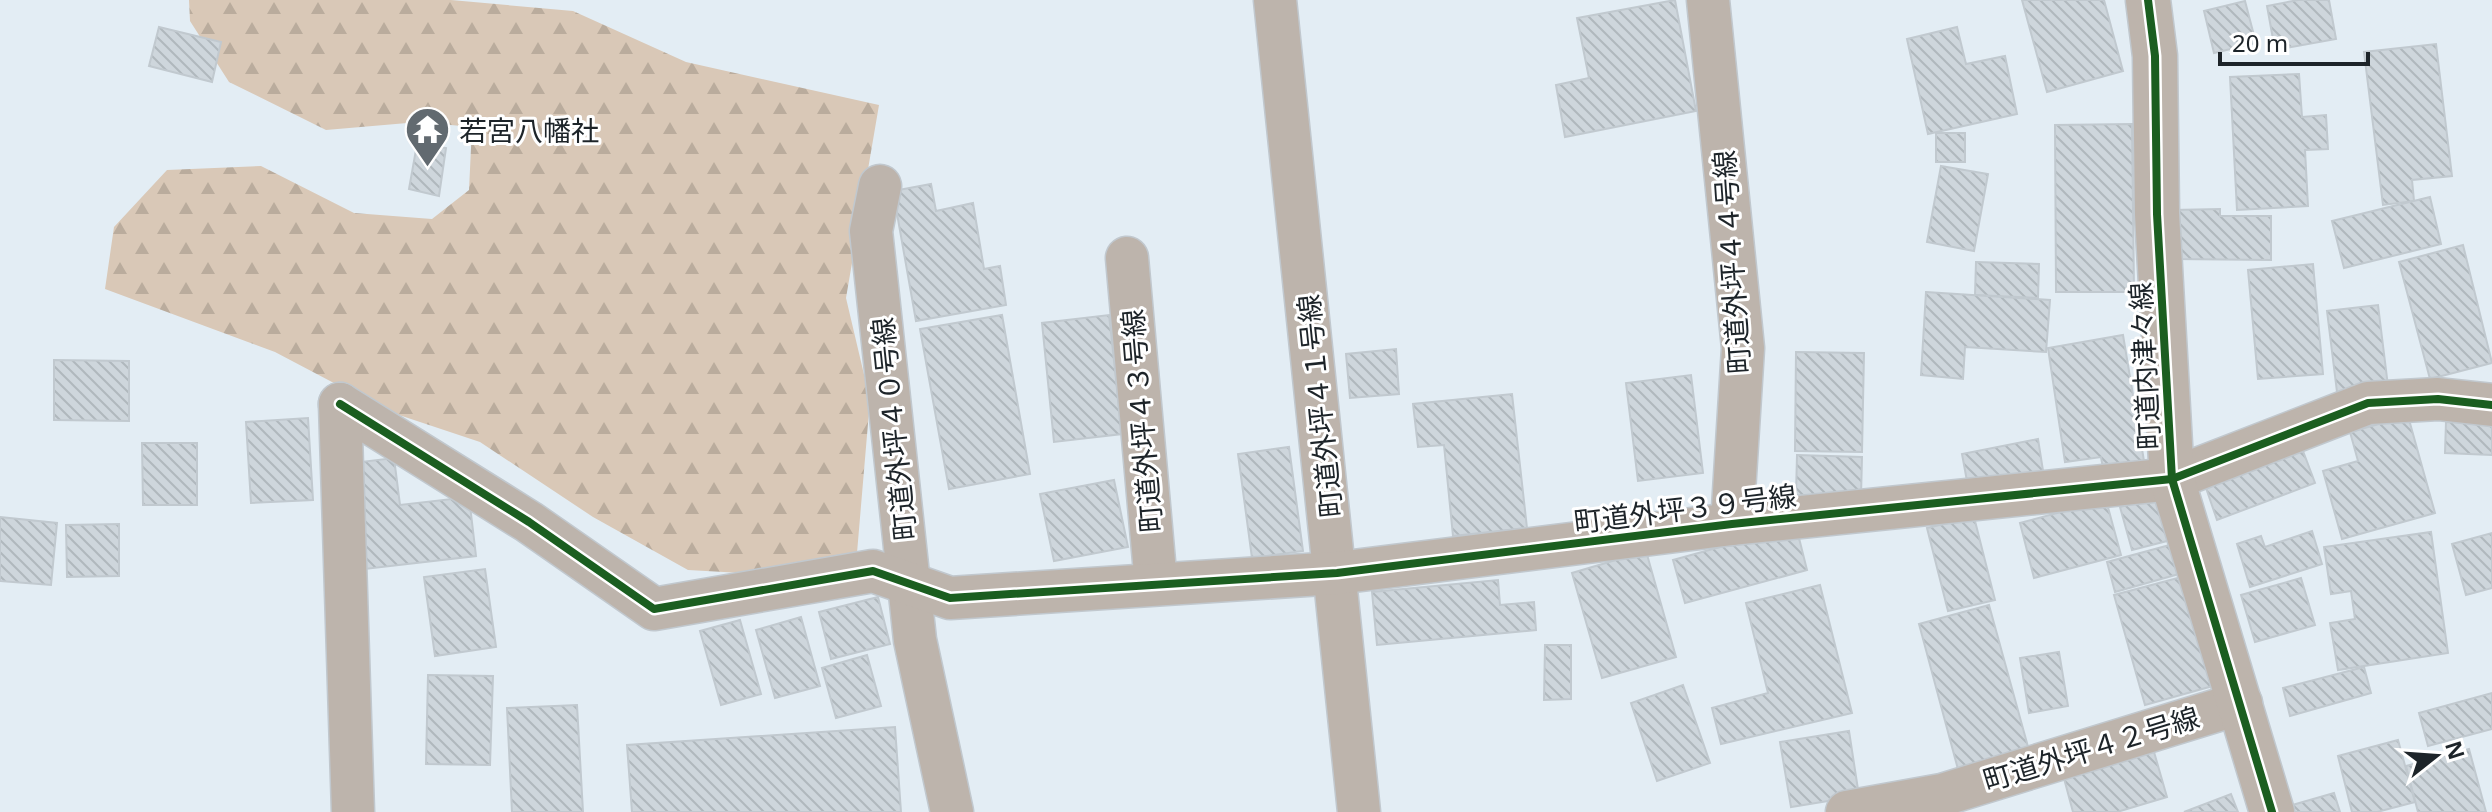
<svg xmlns="http://www.w3.org/2000/svg" width="2492" height="812" font-family="'Noto Sans','Noto Sans JP',sans-serif">
	<style>
		.forest { fill: url(#forest-firs) }
		.building { fill: url(#building-back-hatch); stroke: #c1c9cf; stroke-width: 2 }
		.lines { fill: none; stroke-linecap: round; stroke-linejoin: round }
		.minor-casing { stroke: #c1c8ce; stroke-width: 45 }
		.tertiary-casing { stroke: #c1c8ce; stroke-width: 47 }
		.minor { stroke: #bdb4ac; stroke-width: 42 }
		.tertiary { stroke: #bdb4ac; stroke-width: 44 }
		.cycleway-casing { stroke: #fff; stroke-width: 13 }
		.cycleway { stroke: #1b5e20; stroke-width: 8 }
		.labels { text-anchor: middle; dominant-baseline: central; stroke-width: 6; stroke-linejoin: round; paint-order: stroke }
		.poi-label { font-size: 28px; fill: #1d2429; stroke: #fff; text-anchor: start }
		.street-label { font-size: 28px; fill: #1d2429; stroke: #fff }
	</style>
	<defs>
		<pattern id="forest-firs" width="22" height="20" patternUnits="userSpaceOnUse" patternTransform="scale(2)"><rect width="22" height="20" fill="#d9c8b7"/><path d="M5 1l3.5 6h-7zM16 11l3.5 6h-7z" fill="#baac9d"/></pattern>
		<pattern id="building-back-hatch" width="6" height="6" patternUnits="userSpaceOnUse" patternTransform="scale(2)"><rect width="6" height="6" fill="#ced6dc"/><path d="M-1 5l2 2M0 0l6 6M5-1l2 2" fill="none" stroke="#b0b8bd"/></pattern>
	</defs>
	<rect width="100%" height="100%" fill="#e3edf4"/>
	<polygon class="forest" points="189,0 451,0 573,11 686,62 879,105 846,298 870,400 857,553 776,575 688,570 593,517 480,442 387,411 275,352 105,289 114,227 167,170 261,166 354,213 432,219 469,190 472,127 419,122 326,130 229,82 190,21"/>
	<g class="building">
		<polygon points="1675,0 1696,111 1565,137 1556,85 1589,78 1577,18"/>
		<polygon points="2022,0 2104,0 2123,71 2047,92"/>
		<polygon points="2298,0 2329,0 2336,39 2275,50 2267,6"/>
		<polygon points="2245,1 2256,43 2214,53 2204,11"/>
		<polygon points="159,27 221,42 212,82 149,66"/>
		<polygon points="1957,27 1966,64 2005,56 2017,114 1928,134 1907,39"/>
		<polygon points="2436,44 2452,176 2412,180 2414,201 2383,205 2364,52"/>
		<polygon points="2299,74 2302,117 2326,115 2328,149 2305,150 2308,206 2237,210 2230,77"/>
		<polygon points="2132,124 2134,292 2056,292 2055,125"/>
		<rect x="1936" y="133" width="29" height="29"/>
		<polygon points="417,144 446,148 439,196 409,189"/>
		<polygon points="1941,166 1988,174 1974,251 1927,242"/>
		<polygon points="931,184 936,211 973,203 984,269 1000,266 1006,305 916,321 893,191"/>
		<polygon points="2430,197 2441,244 2344,268 2332,221"/>
		<polygon points="2220,209 2220,216 2271,216 2271,260 2174,259 2173,210"/>
		<polygon points="2463,245 2492,363 2430,379 2399,262"/>
		<polygon points="1976,262 2039,264 2038,298 1975,295"/>
		<polygon points="2313,264 2323,374 2258,379 2248,270"/>
		<polygon points="1926,292 2050,300 2046,352 1965,347 1963,379 1921,375"/>
		<polygon points="2378,305 2388,386 2337,392 2327,311"/>
		<polygon points="1002,315 1030,474 949,489 920,329"/>
		<polygon points="1109,315 1122,434 1054,442 1042,323"/>
		<polygon points="2123,335 2145,467 2104,474 2101,457 2065,462 2048,348"/>
		<polygon points="1396,349 1399,394 1350,398 1346,354"/>
		<polygon points="1796,352 1864,353 1862,452 1795,451"/>
		<polygon points="54,360 129,361 129,421 54,420"/>
		<polygon points="1691,375 1703,473 1638,481 1626,383"/>
		<polygon points="1512,394 1527,528 1453,536 1444,445 1418,447 1413,404"/>
		<polygon points="2408,416 2435,513 2342,539 2323,471 2358,461 2350,432"/>
		<polygon points="308,418 313,500 251,503 246,422"/>
		<polygon points="2446,422 2492,423 2492,455 2445,453"/>
		<polygon points="2038,439 2044,477 1969,492 1962,454"/>
		<polygon points="142,443 197,443 197,505 143,505"/>
		<polygon points="2300,443 2315,483 2217,520 2203,479"/>
		<polygon points="1289,447 1303,551 1252,558 1238,454"/>
		<polygon points="1797,455 1862,457 1861,497 1796,495"/>
		<polygon points="394,458 400,505 469,497 476,556 365,569 352,463"/>
		<polygon points="1114,480 1128,547 1054,561 1040,494"/>
		<polygon points="2165,495 2175,539 2132,550 2120,507"/>
		<polygon points="2106,500 2121,555 2034,578 2020,523"/>
		<polygon points="0,517 57,523 51,585 0,581"/>
		<polygon points="1974,517 1995,600 1948,611 1927,528"/>
		<polygon points="119,524 119,576 67,577 66,525"/>
		<polygon points="1796,526 1807,570 1685,603 1673,560"/>
		<polygon points="2312,531 2322,564 2250,587 2237,544 2261,536 2265,547"/>
		<polygon points="2431,532 2448,653 2338,670 2330,623 2355,619 2351,591 2331,594 2324,547"/>
		<polygon points="2492,533 2492,588 2466,595 2452,544"/>
		<polygon points="2177,543 2186,572 2115,592 2107,562"/>
		<polygon points="1646,551 1676,657 1602,678 1572,573"/>
		<polygon points="485,569 496,647 435,656 424,577"/>
		<polygon points="2189,575 2220,684 2145,705 2114,595"/>
		<polygon points="2301,578 2315,625 2255,642 2241,595"/>
		<polygon points="1498,580 1500,605 1534,602 1536,630 1377,645 1372,592"/>
		<polygon points="1820,585 1852,713 1721,744 1712,708 1768,693 1746,603"/>
		<polygon points="878,597 890,644 831,659 819,612"/>
		<polygon points="1989,605 2030,754 1959,773 1919,624"/>
		<polygon points="801,617 820,686 775,698 756,630"/>
		<polygon points="740,620 761,694 721,705 700,631"/>
		<polygon points="1545,645 1571,645 1571,699 1544,700"/>
		<polygon points="2059,652 2068,706 2029,713 2020,658"/>
		<polygon points="867,655 881,706 836,718 822,668"/>
		<polygon points="2364,667 2371,693 2290,716 2283,688"/>
		<polygon points="428,675 493,676 490,765 426,764"/>
		<polygon points="1683,685 1710,763 1657,781 1631,703"/>
		<polygon points="2492,693 2492,729 2428,746 2419,713"/>
		<polygon points="577,705 583,812 512,812 507,708"/>
		<polygon points="895,727 901,812 632,812 627,745"/>
		<polygon points="1849,731 1859,796 1791,807 1780,742"/>
		<polygon points="2398,740 2415,802 2377,812 2352,812 2338,756"/>
		<polygon points="2152,745 2167,797 2117,812 2073,812 2062,771"/>
		<polygon points="2469,749 2486,812 2418,812 2406,766"/>
		<polygon points="2334,793 2340,812 2291,812 2289,806"/>
		<polygon points="2231,794 2238,812 2184,812"/>
	</g>
	<g class="lines">
		<defs>
			<g id="minor">
				<polyline points="1275,0 1359,812"/>
				<polyline points="1708,0 1743,348 1732,524"/>
				<polyline points="880,186 871,231 915,640 952,812"/>
				<polyline points="1127,258 1156,584"/>
				<polyline points="340,404 529,522 654,609 873,571 950,598 1337,573 1732,524 2172,479 2368,403 2438,399 2492,405"/>
				<polyline points="340,404 353,812"/>
				<polyline points="1847,812 1942,795 2241,703"/>
			</g>
			<polyline id="tertiary" points="2148,0 2155,56 2157,214 2172,479 2272,812"/>
		</defs>
		<use href="#minor" class="minor-casing"/>
		<use href="#tertiary" class="tertiary-casing"/>
		<use href="#minor" class="minor"/>
		<use href="#tertiary" class="tertiary"/>
		<defs>
			<g id="cycleway">
				<polyline points="2148,0 2155,56 2157,214 2172,479 2272,812"/>
				<polyline points="340,404 529,522 654,609 873,571 950,598 1337,573 1732,524 2172,479 2368,403 2438,399 2492,405"/>
			</g>
		</defs>
		<use href="#cycleway" class="cycleway-casing"/>
		<use href="#cycleway" class="cycleway"/>
	</g>
	<defs>
		<symbol id="temple-pin" viewBox="-11 -11 22 30"><path d="M0 17L-7.5 6A9.5 9.5 0 1 1 7.5 6Z" fill="#626a70" stroke="#fff"/><path d="M0-6L5-2H3V0L6.5 2.5H4V6H1.5V3h-3V6H-4V2.5H-6.5L-3 0V-2H-5Z" fill="#fff"/></symbol>
	</defs>
	<g fill-rule="evenodd">
		<use href="#temple-pin" x="402" y="104" width="51" height="69"/>
	</g>
	<g class="labels">
		<g class="poi-label">
			<text x="459" y="130">若宮八幡社</text>
		</g>
		<g class="street-label">
			<text transform="translate(1731 262) rotate(-94)">町道外坪４４号線</text>
			<text transform="translate(2144 366) rotate(-93)">町道内津々線</text>
			<text transform="translate(1319 406) rotate(-96)">町道外坪４１号線</text>
			<text transform="translate(1141 421) rotate(-95)">町道外坪４３号線</text>
			<text transform="translate(893 429) rotate(-96)">町道外坪４０号線</text>
			<text transform="translate(1685 508) rotate(-7)">町道外坪３９号線</text>
			<text transform="translate(2091 748) rotate(-17)">町道外坪４２号線</text>
		</g>
	</g>
	<g transform="translate(2436 756) rotate(73)" stroke="#ffffff" stroke-width="6" paint-order="stroke">
	<path d="M0-6L14 30L0 20L-14 30Z" fill="#1d2429"/>
	<text y="-12" font-size="22" font-weight="bold" text-anchor="middle" fill="#1d2429">N</text>
	</g>
	<path d="M2220 52v12h148v-12" fill="none" stroke="#1d2429" stroke-width="4"/>
	<text x="2232" y="52" font-size="24" fill="#1d2429" stroke="#ffffff" stroke-width="6" paint-order="stroke">20 m</text>
</svg>
